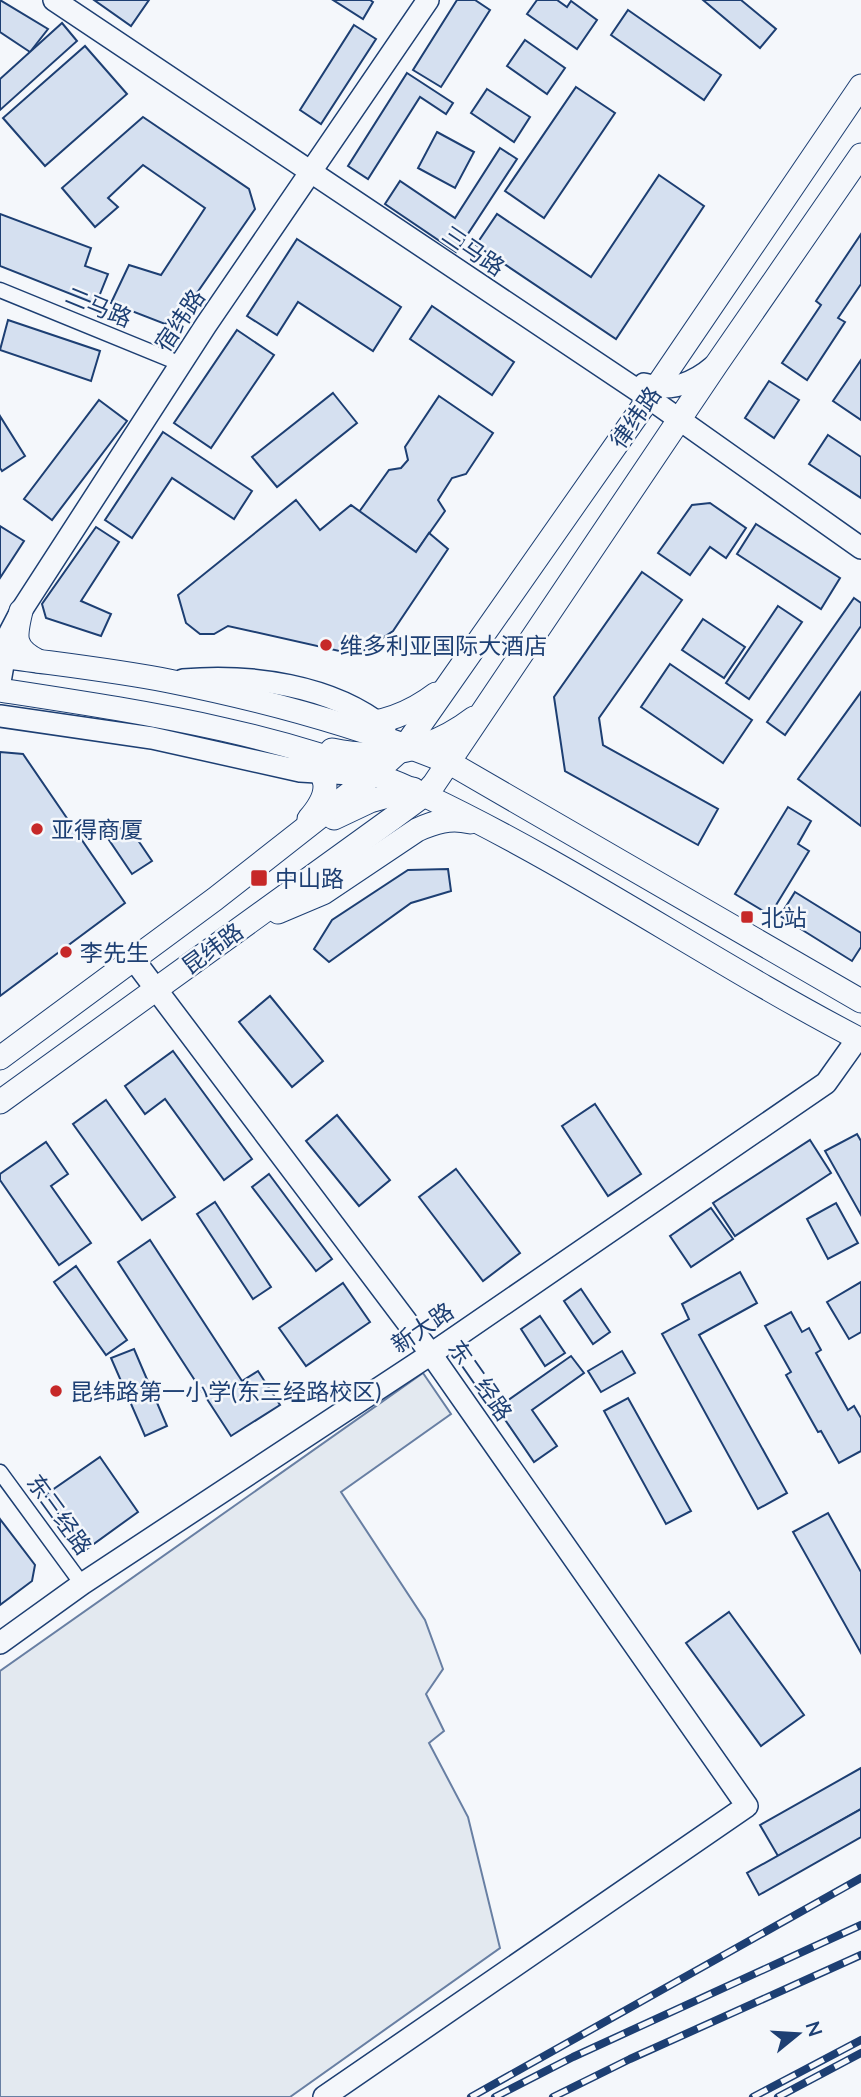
<svg xmlns="http://www.w3.org/2000/svg" width="861" height="2097" font-family="Lato,'Noto Sans SC',sans-serif">
	<style>
		.green { fill: #e3e9f0; stroke: #687fa3; stroke-width: 2 }
		.building { fill: #d5e0f0; stroke: #1d3f73; stroke-width: 2 }
		.lines { fill: none; stroke-linecap: round; stroke-linejoin: round }
		.street-casing { stroke: #1d3f73; stroke-width: 17 }
		.secondary-casing { stroke: #1d3f73; stroke-width: 24 }
		.primary-casing { stroke: #1d3f73; stroke-width: 25 }
		.street { stroke: #f4f7fb; stroke-width: 14 }
		.secondary { stroke: #f4f7fb; stroke-width: 21 }
		.primary { stroke: #f4f7fb; stroke-width: 23 }
		.rail-casing { stroke: #1d3f73; stroke-width: 8 }
		.rail { stroke: #f4f7fb; stroke-width: 5; stroke-dasharray: 16; stroke-linecap: butt }
		.poi-dot { fill: #c62828; stroke: #f4f7fb; stroke-width: 2.5 }
		.labels { text-anchor: middle; dominant-baseline: central; stroke-width: 5; stroke-linejoin: round; paint-order: stroke }
		.street-label { font-size: 23px; fill: #1d3f73; stroke: #f4f7fb }
		.poi-label { font-size: 23px; fill: #1d3f73; stroke: #f4f7fb; text-anchor: start }
	</style>
	<rect width="100%" height="100%" fill="#f4f7fb"/>
	<polygon class="green" points="423,1373 451,1414 341,1492 425,1620 443,1669 426,1694 444,1731 429,1743 468,1817 500,1948 290,2097 0,2097 0,1671"/>
	<g class="building">
		<polygon points="0,0 48,29 30,52 0,32"/>
		<polygon points="94,0 149,0 131,26"/>
		<polygon points="333,0 370,0 373,2 363,19"/>
		<polygon points="457,0 475,0 490,10 441,87 413,70"/>
		<polygon points="537,0 557,0 567,7 571,1 597,20 577,49 527,14"/>
		<polygon points="703,0 741,0 776,29 760,48"/>
		<polygon points="628,10 721,75 704,100 611,35"/>
		<polygon points="62,23 77,41 0,110 0,79"/>
		<polygon points="354,25 376,39 321,124 300,110"/>
		<polygon points="525,40 565,68 547,94 507,66"/>
		<polygon points="85,46 127,94 45,166 3,118"/>
		<polygon points="407,73 453,103 446,114 420,97 368,179 348,166"/>
		<polygon points="576,87 615,113 544,218 505,191"/>
		<polygon points="487,89 530,117 514,142 471,113"/>
		<polygon points="143,117 249,189 255,209 181,316 165,324 111,303 129,265 161,275 205,208 143,165 108,198 118,207 95,227 62,188"/>
		<polygon points="437,132 474,152 455,188 418,168"/>
		<polygon points="500,148 517,159 456,252 385,204 400,181 455,218"/>
		<polygon points="659,175 704,206 616,339 476,245 497,214 591,277"/>
		<polygon points="0,214 91,248 85,266 108,274 96,304 0,266"/>
		<polygon points="861,234 861,284 838,318 845,322 807,380 782,363 821,305 816,301"/>
		<polygon points="297,239 401,307 373,351 298,302 277,335 247,316"/>
		<polygon points="432,306 514,362 492,395 410,339"/>
		<polygon points="8,320 100,351 91,381 0,350"/>
		<polygon points="237,330 274,355 211,448 174,423"/>
		<polygon points="861,360 861,420 833,401"/>
		<polygon points="769,381 799,400 774,438 745,418"/>
		<polygon points="333,393 357,423 277,487 252,457"/>
		<polygon points="439,396 493,433 466,474 452,478 438,500 445,511 416,552 359,512 389,470 401,468 408,460 405,447"/>
		<polygon points="99,400 127,421 52,520 24,499"/>
		<polygon points="0,416 25,456 2,471 0,468"/>
		<polygon points="163,432 252,491 234,519 172,478 132,538 105,520"/>
		<polygon points="828,435 861,457 861,498 809,464"/>
		<polygon points="296,500 320,530 351,505 416,552 429,533 448,549 393,631 357,655 228,626 214,634 200,634 186,623 178,595"/>
		<polygon points="710,503 746,528 726,558 710,547 690,575 658,553 692,505"/>
		<polygon points="756,524 840,578 821,609 737,554"/>
		<polygon points="0,526 24,541 0,578"/>
		<polygon points="96,527 119,542 81,601 111,614 101,636 46,618 42,604"/>
		<polygon points="642,572 682,600 599,718 603,745 718,809 698,845 565,771 554,697"/>
		<polygon points="854,598 861,603 861,626 785,735 767,722"/>
		<polygon points="778,606 802,622 749,699 726,683"/>
		<polygon points="703,619 745,647 724,678 682,650"/>
		<polygon points="670,664 752,720 723,763 641,707"/>
		<polygon points="861,692 861,826 798,779"/>
		<polygon points="0,752 23,754 125,903 0,996"/>
		<polygon points="788,807 811,821 798,844 809,851 770,915 735,894"/>
		<polygon points="127,824 152,861 132,874 107,837"/>
		<polygon points="448,869 451,891 411,903 329,962 314,949 332,920 408,870"/>
		<polygon points="795,892 861,933 861,947 852,961 780,916"/>
		<polygon points="270,996 323,1061 292,1087 239,1022"/>
		<polygon points="173,1051 252,1159 224,1180 165,1099 145,1114 125,1086"/>
		<polygon points="106,1100 175,1197 142,1220 73,1124"/>
		<polygon points="595,1104 641,1174 608,1196 562,1126"/>
		<polygon points="337,1115 390,1180 359,1206 306,1141"/>
		<polygon points="857,1134 861,1141 861,1215 825,1151"/>
		<polygon points="810,1140 831,1173 735,1236 713,1203"/>
		<polygon points="46,1142 68,1174 51,1186 91,1243 59,1265 0,1180 0,1174"/>
		<polygon points="456,1169 520,1253 483,1281 419,1197"/>
		<polygon points="269,1174 332,1259 316,1271 252,1187"/>
		<polygon points="215,1202 271,1287 253,1299 197,1214"/>
		<polygon points="836,1203 858,1243 828,1259 807,1219"/>
		<polygon points="711,1208 733,1239 691,1267 670,1236"/>
		<polygon points="150,1240 242,1381 258,1371 280,1405 231,1436 118,1262"/>
		<polygon points="76,1266 127,1340 106,1355 54,1282"/>
		<polygon points="740,1272 757,1303 699,1335 787,1493 758,1509 662,1334 689,1319 682,1304"/>
		<polygon points="861,1282 861,1332 849,1339 827,1302"/>
		<polygon points="343,1283 370,1322 306,1366 279,1328"/>
		<polygon points="581,1289 610,1332 593,1344 564,1301"/>
		<polygon points="791,1312 802,1332 809,1328 821,1350 816,1353 848,1410 854,1406 861,1418 861,1451 839,1463 821,1431 818,1432 786,1375 791,1372 765,1326"/>
		<polygon points="540,1316 565,1353 545,1366 521,1329"/>
		<polygon points="134,1349 167,1426 145,1436 111,1358"/>
		<polygon points="622,1351 635,1373 601,1392 588,1371"/>
		<polygon points="571,1356 584,1373 532,1410 557,1446 534,1462 497,1408"/>
		<polygon points="628,1398 691,1511 666,1524 604,1411"/>
		<polygon points="100,1457 138,1512 84,1551 45,1495"/>
		<polygon points="828,1513 861,1572 861,1653 793,1532"/>
		<polygon points="0,1519 35,1565 32,1581 0,1605"/>
		<polygon points="729,1612 804,1715 761,1746 686,1643"/>
		<polygon points="861,1768 861,1809 778,1856 760,1825"/>
		<polygon points="861,1809 861,1837 759,1895 747,1873"/>
	</g>
	<g class="lines">
		<defs>
			<g id="street">
				<polyline points="0,290 181,364"/>
				<polyline points="0,1472 82,1584"/>
			</g>
			<g id="secondary">
				<polyline points="54,0 649,398 861,548"/>
				<path d="M644,384C671,392 693,384 714,366"/>
				<path d="M183,680C250,674 332,685 385,728"/>
				<polyline points="0,682 8,636 21,611 206,325 428,0"/>
				<polyline points="0,716 152,738 300,771 367,775"/>
				<polyline points="134,960 431,1354 747,1806 324,2097"/>
				<polyline points="0,1643 82,1584 431,1354 826,1083 858,1038 861,1041"/>
			</g>
			<g id="primary">
				<path d="M21,611C15,636 12,648 38,661"/>
				<path d="M0,656C56,664 113,670 169,681C264,700 360,726 450,763L861,1001"/>
				<path d="M0,690C143,712 294,734 426,796C576,867 713,963 861,1040"/>
				<path d="M351,725C382,724 411,713 436,694"/>
				<path d="M332,750C383,761 432,750 474,718"/>
				<path d="M300,754C330,774 333,791 309,819"/>
				<polyline points="334,818 370,801 413,789"/>
				<path d="M278,912L323,893L417,830C434,822 451,817 470,822"/>
				<polyline points="0,1058 215,899 373,775 406,745 649,398 861,86"/>
				<polyline points="0,1102 393,818 424,795 434,784 716,365 861,155"/>
			</g>
		</defs>
		<use href="#street" class="street-casing"/>
		<use href="#secondary" class="secondary-casing"/>
		<use href="#primary" class="primary-casing"/>
		<use href="#street" class="street"/>
		<use href="#secondary" class="secondary"/>
		<use href="#primary" class="primary"/>
		<defs>
			<g id="rail">
				<polyline points="471,2097 861,1878"/>
				<polyline points="495,2097 573,2057 861,1925"/>
				<polyline points="553,2097 630,2059 861,1955"/>
				<polyline points="753,2097 861,2040"/>
				<polyline points="778,2097 861,2053"/>
			</g>
		</defs>
		<use href="#rail" class="rail-casing"/>
		<use href="#rail" class="rail"/>
	</g>
	<g class="poi-dot">
		<circle cx="326" cy="645" r="7"/>
		<circle cx="37" cy="829" r="7"/>
		<rect x="250" y="869" width="18" height="18" rx="3.5"/>
		<rect x="740" y="910" width="14" height="14" rx="3.5"/>
		<circle cx="66" cy="952" r="7"/>
		<circle cx="56" cy="1391" r="7"/>
	</g>
	<g class="labels">
		<g class="street-label">
			<text transform="translate(474 250) rotate(34)">三马路</text>
			<text transform="translate(99 306) rotate(22)">二马路</text>
			<text transform="translate(179 320) rotate(-56)">宿纬路</text>
			<text transform="translate(635 417) rotate(-55)">律纬路</text>
			<text transform="translate(212 948) rotate(-36)">昆纬路</text>
			<text transform="translate(422 1327) rotate(-34)">新大路</text>
			<text transform="translate(481 1380) rotate(55)">东二经路</text>
			<text transform="translate(60 1514) rotate(54)">东三经路</text>
		</g>
		<g class="poi-label">
			<text x="340" y="645">维多利亚国际大酒店</text>
			<text x="51" y="829">亚得商厦</text>
			<text x="275" y="878">中山路</text>
			<text x="761" y="917">北站</text>
			<text x="80" y="952">李先生</text>
			<text x="70" y="1391">昆纬路第一小学(东三经路校区)</text>
		</g>
	</g>
	<g transform="translate(798 2034) rotate(72)" stroke="#f4f7fb" stroke-width="5" paint-order="stroke">
	<path d="M0-5L12 26L0 18L-12 26Z" fill="#1d3f73"/>
	<text y="-10" font-size="19" font-weight="bold" text-anchor="middle" fill="#1d3f73">N</text>
	</g>
</svg>
